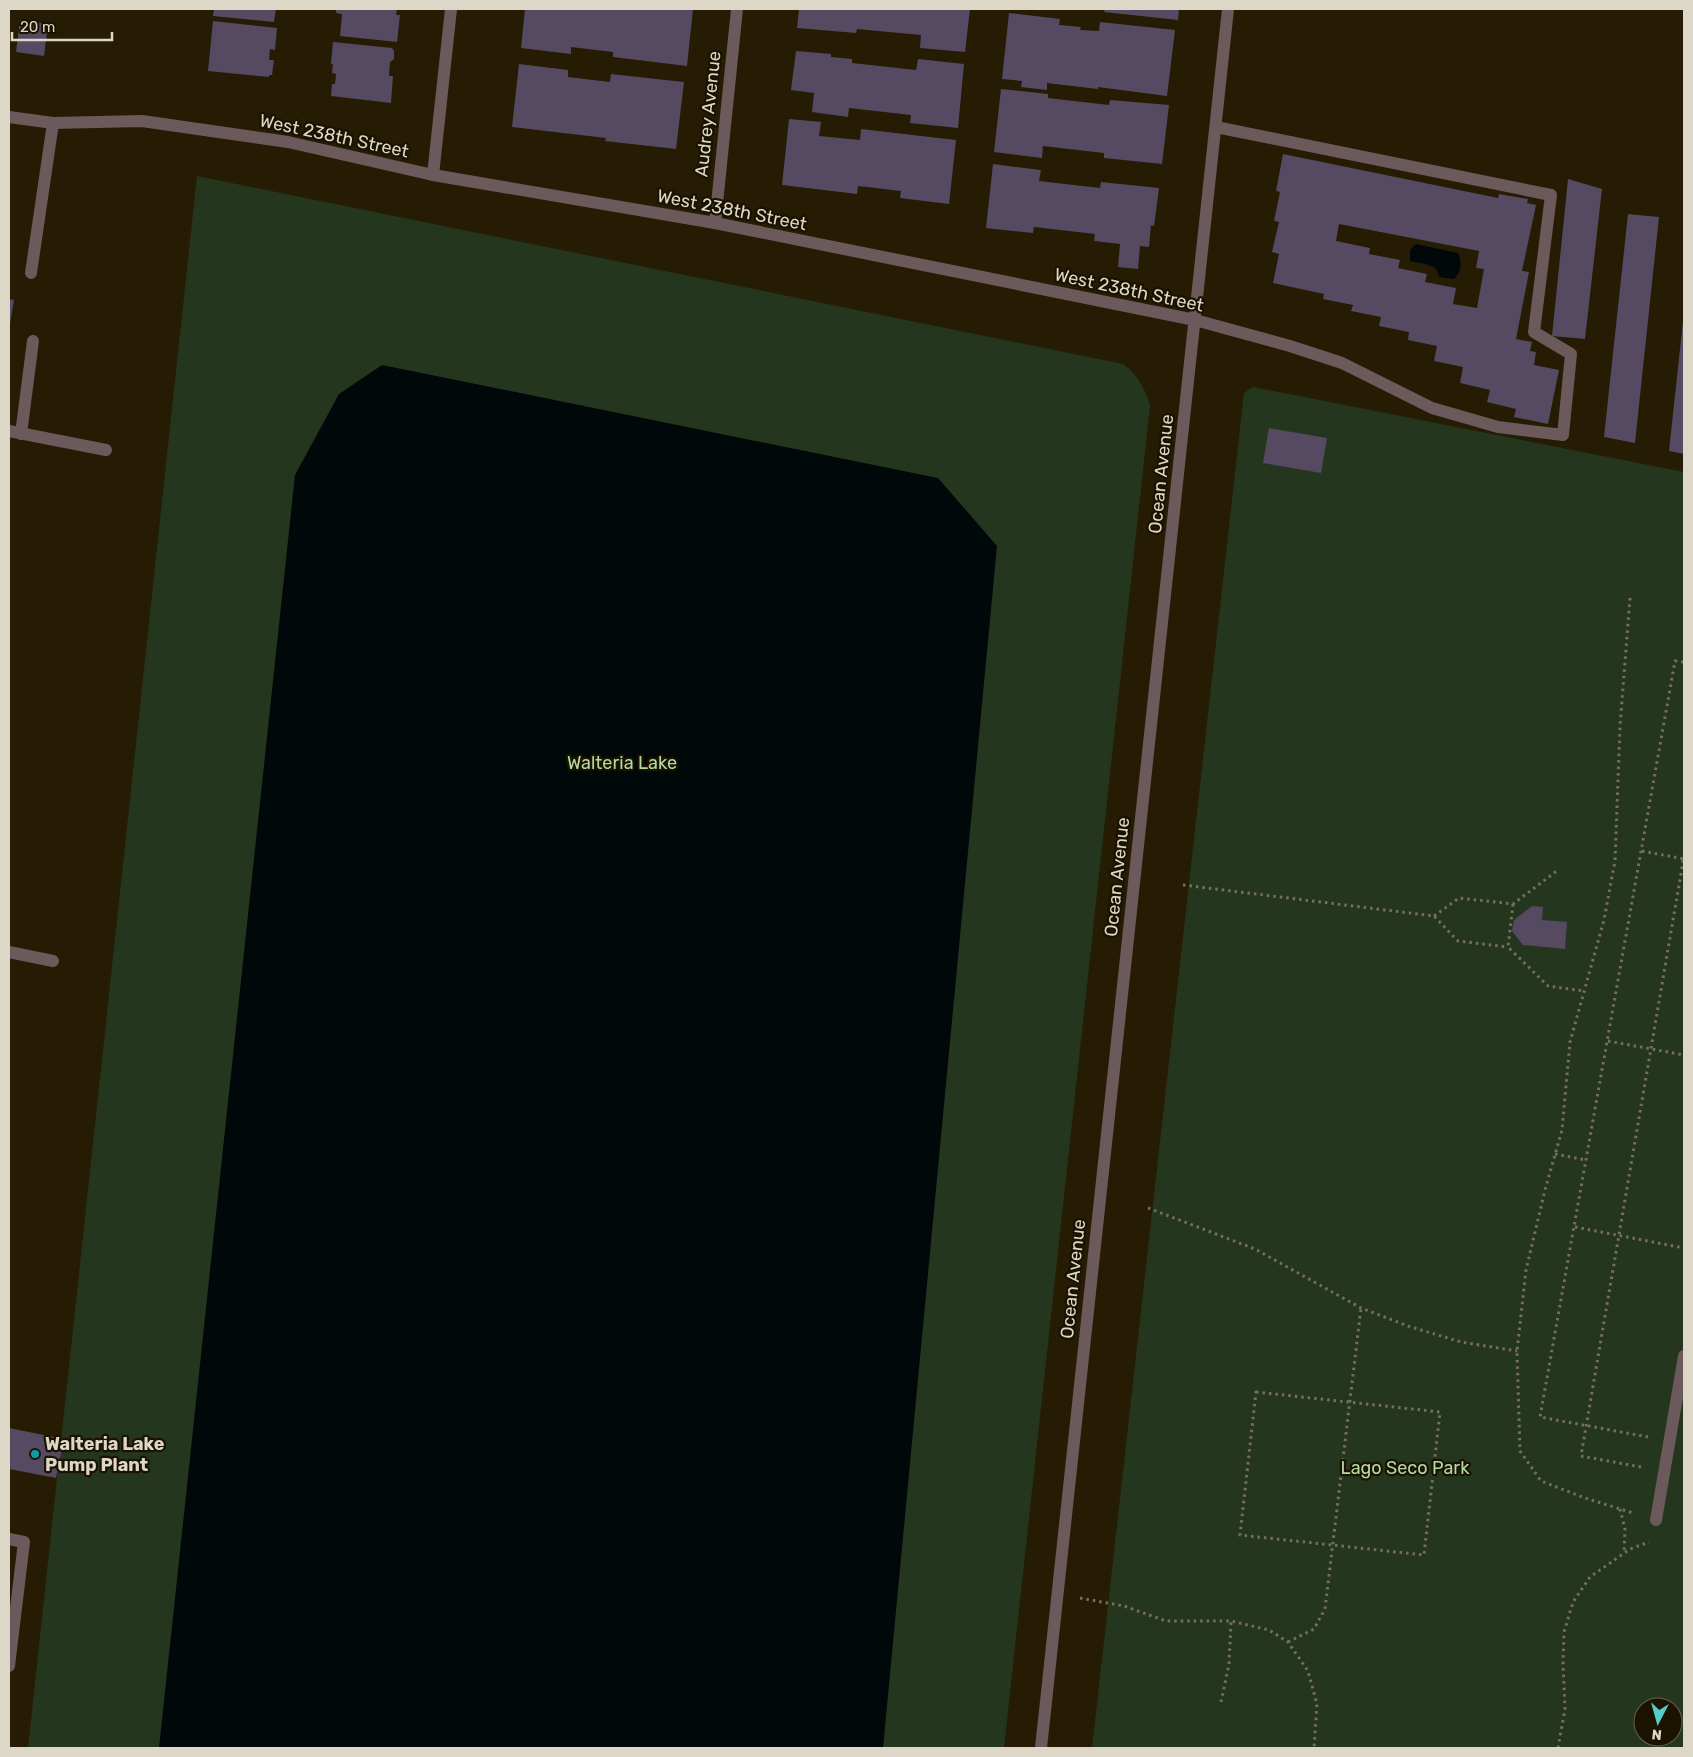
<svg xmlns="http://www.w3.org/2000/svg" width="1693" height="1757" font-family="Rubik,sans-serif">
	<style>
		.green { fill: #25361f; fill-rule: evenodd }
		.water { fill: #000809 }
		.building { fill: #554a61; fill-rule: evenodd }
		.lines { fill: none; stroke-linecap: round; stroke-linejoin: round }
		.path { stroke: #776f5b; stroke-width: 3; stroke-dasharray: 2.5 4; stroke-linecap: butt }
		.minor { stroke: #6c595c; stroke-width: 12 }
		.culture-dot { fill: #0f9aa8; stroke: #1b1200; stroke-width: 2 }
		.labels { text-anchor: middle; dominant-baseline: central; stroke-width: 4.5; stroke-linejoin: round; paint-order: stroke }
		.street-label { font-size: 18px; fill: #ddd7c8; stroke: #1b1200 }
		.park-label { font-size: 18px; fill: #b1dba3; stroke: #1b1200 }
		.poi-label { font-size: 18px; font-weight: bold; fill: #ddd7c8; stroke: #1b1200; text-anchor: start }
	</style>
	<rect width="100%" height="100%" fill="#251c03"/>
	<g class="green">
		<path d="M197,176L1123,364C1135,372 1147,391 1150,406L1004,1748H28Z"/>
		<path d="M1253,387L1684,472V1748H1092L1244,393ZM1643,1707H1673V1737H1643Z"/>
	</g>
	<g class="water">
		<path d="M1416,244L1458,253C1462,263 1462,271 1454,279L1439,277C1438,263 1421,264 1410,261V250Z"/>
		<polygon points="382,365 938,478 997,546 883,1748 159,1748 295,475 339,394"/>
	</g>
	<g class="building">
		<polygon points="214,9 276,9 274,22 213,16"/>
		<polygon points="336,9 397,9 396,15 400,15 397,42 340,36 342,14 336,13"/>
		<polygon points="525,9 693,9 687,66 613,57 613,52 571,47 571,54 521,48"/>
		<polygon points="799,9 970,9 965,52 920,48 921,35 857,29 856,33 797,28"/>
		<polygon points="1105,9 1179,9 1178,20 1104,12"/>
		<polygon points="1009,13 1060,19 1059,25 1081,27 1080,30 1099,31 1100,22 1175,30 1167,96 1098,87 1098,89 1047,83 1047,90 1021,87 1022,81 1002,79"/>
		<polygon points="20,20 48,24 44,56 16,52"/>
		<polygon points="213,21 277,28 275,50 270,49 269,60 274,60 272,75 269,75 269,77 208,71"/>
		<polygon points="333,42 392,48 394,51 394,59 390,62 389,76 393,76 391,103 331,96 332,84 335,84 336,74 332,73 333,64 331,64"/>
		<polygon points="796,51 831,54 831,57 852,59 852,63 916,70 918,59 964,64 958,128 910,123 911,115 849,108 848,117 812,112 814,93 791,90"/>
		<polygon points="519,64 568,70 568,77 610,82 611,74 684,82 676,149 605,141 606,138 512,127"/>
		<polygon points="1001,89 1048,94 1048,98 1109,105 1110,100 1169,105 1162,164 1104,158 1104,153 1043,146 1042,158 994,152"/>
		<polygon points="789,119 821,122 819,136 860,140 861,129 956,140 949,204 900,198 901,191 858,186 857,194 782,185"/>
		<path d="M1283,154L1498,198L1499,194L1528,199L1527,203L1536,205L1522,271L1529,272L1516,339L1532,342L1530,351L1536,352L1534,365L1559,370L1548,424L1514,417L1516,409L1487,402L1490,390L1460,383L1463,367L1434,361L1437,346L1408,340L1409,332L1379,326L1381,317L1351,311L1353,305L1323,299L1324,294L1273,283L1279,254L1272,252L1279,222L1274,221L1280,192L1276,191ZM1339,224L1479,251L1476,268L1484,269L1477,308L1453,304L1456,288L1425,282L1427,274L1398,268L1400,260L1369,254L1370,248L1336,241Z"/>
		<polygon points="993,164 1041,170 1039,181 1100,188 1101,182 1159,188 1154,226 1151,225 1149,247 1140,246 1138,269 1118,267 1120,244 1094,241 1095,234 1034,227 1033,233 986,228"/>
		<polygon points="1568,179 1602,189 1585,339 1552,336"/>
		<polygon points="1628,214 1659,217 1635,443 1604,437"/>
		<polygon points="9,299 14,300 10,324 9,324"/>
		<polygon points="1683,321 1684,321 1684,454 1669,451"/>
		<polygon points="1269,428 1327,438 1321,473 1263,463"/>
		<polygon points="1532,906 1543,907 1542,920 1567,922 1565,949 1523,945 1512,931 1514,920"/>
		<polygon points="9,1428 64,1439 56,1478 9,1469"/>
	</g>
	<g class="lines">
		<g class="path">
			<polyline points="1630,598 1620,726 1615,861 1604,920 1570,1042 1562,1130 1545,1190 1526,1270 1517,1351 1520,1451 1541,1481 1585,1498 1633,1513"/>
			<polyline points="1642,851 1684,859"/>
			<polyline points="1183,885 1434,916 1458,941 1508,947"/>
			<polyline points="1513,904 1508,947 1548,986 1584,991"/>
			<polyline points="1434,916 1459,898 1513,904 1558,870"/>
			<polyline points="1608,1041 1684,1055"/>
			<polyline points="1555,1154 1586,1160"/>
			<polyline points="1148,1208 1255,1249 1361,1308 1408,1326 1461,1342 1517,1351"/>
			<polyline points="1575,1227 1684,1248"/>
			<polygon points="1256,1392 1440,1412 1424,1555 1240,1535"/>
			<polyline points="1648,1437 1540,1417 1675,661 1684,662"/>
			<polyline points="1641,1467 1581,1456 1684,856"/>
			<polyline points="1620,1509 1625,1529 1624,1552"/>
			<polyline points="1080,1598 1124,1606 1166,1621 1231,1621 1269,1630 1288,1642 1308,1671 1317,1704 1314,1748"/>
			<polyline points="1288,1642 1314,1629 1325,1609 1361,1308"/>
			<polyline points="1221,1702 1229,1664 1231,1621"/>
			<polyline points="1558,1748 1565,1709 1563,1663 1564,1632 1573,1602 1590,1577 1630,1549 1649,1542"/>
		</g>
		<g class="minor">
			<polyline points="9,117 53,123 142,121 288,142 433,175 715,223 1195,320 1290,346 1342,363 1432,408 1498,427 1563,435 1571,354 1534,332 1551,195 1216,127"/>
			<polyline points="433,175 451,9"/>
			<polyline points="715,223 737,9"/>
			<polyline points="31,273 53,123"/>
			<polyline points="9,431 106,450"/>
			<polyline points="21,434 33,341"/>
			<polyline points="9,952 53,961"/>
			<polyline points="1656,1520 1684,1356"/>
			<polyline points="9,1539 24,1542 9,1666"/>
			<polyline points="1041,1748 1228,9"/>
		</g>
	</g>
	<circle class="culture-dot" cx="35" cy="1454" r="5"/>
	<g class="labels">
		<g class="street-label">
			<text transform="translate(708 114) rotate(-84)">Audrey Avenue</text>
			<text transform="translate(334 136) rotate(12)">West 238th Street</text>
			<text transform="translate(732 210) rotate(11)">West 238th Street</text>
			<text transform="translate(1129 290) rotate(12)">West 238th Street</text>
			<text transform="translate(1161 474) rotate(-84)">Ocean Avenue</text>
			<text transform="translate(1117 877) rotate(-84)">Ocean Avenue</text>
			<text transform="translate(1073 1279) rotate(-84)">Ocean Avenue</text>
		</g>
		<g class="park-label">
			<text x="622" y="763">Walteria Lake</text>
			<text x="1405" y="1468">Lago Seco Park</text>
		</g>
		<g class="poi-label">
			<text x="45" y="1444">Walteria Lake<tspan x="45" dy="21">Pump Plant</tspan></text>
		</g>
	</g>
	<rect width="1693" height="1757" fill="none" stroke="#ddd7c8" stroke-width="20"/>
	<g transform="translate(1658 1722) rotate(186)"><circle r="24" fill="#1b1200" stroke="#696150"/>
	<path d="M0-4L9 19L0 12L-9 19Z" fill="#52cdcc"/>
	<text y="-8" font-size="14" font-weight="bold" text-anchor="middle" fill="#ddd7c8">N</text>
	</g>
	<path d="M12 32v8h100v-8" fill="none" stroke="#ddd7c8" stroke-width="2.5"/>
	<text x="20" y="32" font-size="15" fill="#ddd7c8" stroke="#1b1200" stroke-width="4" paint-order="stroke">20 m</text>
</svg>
